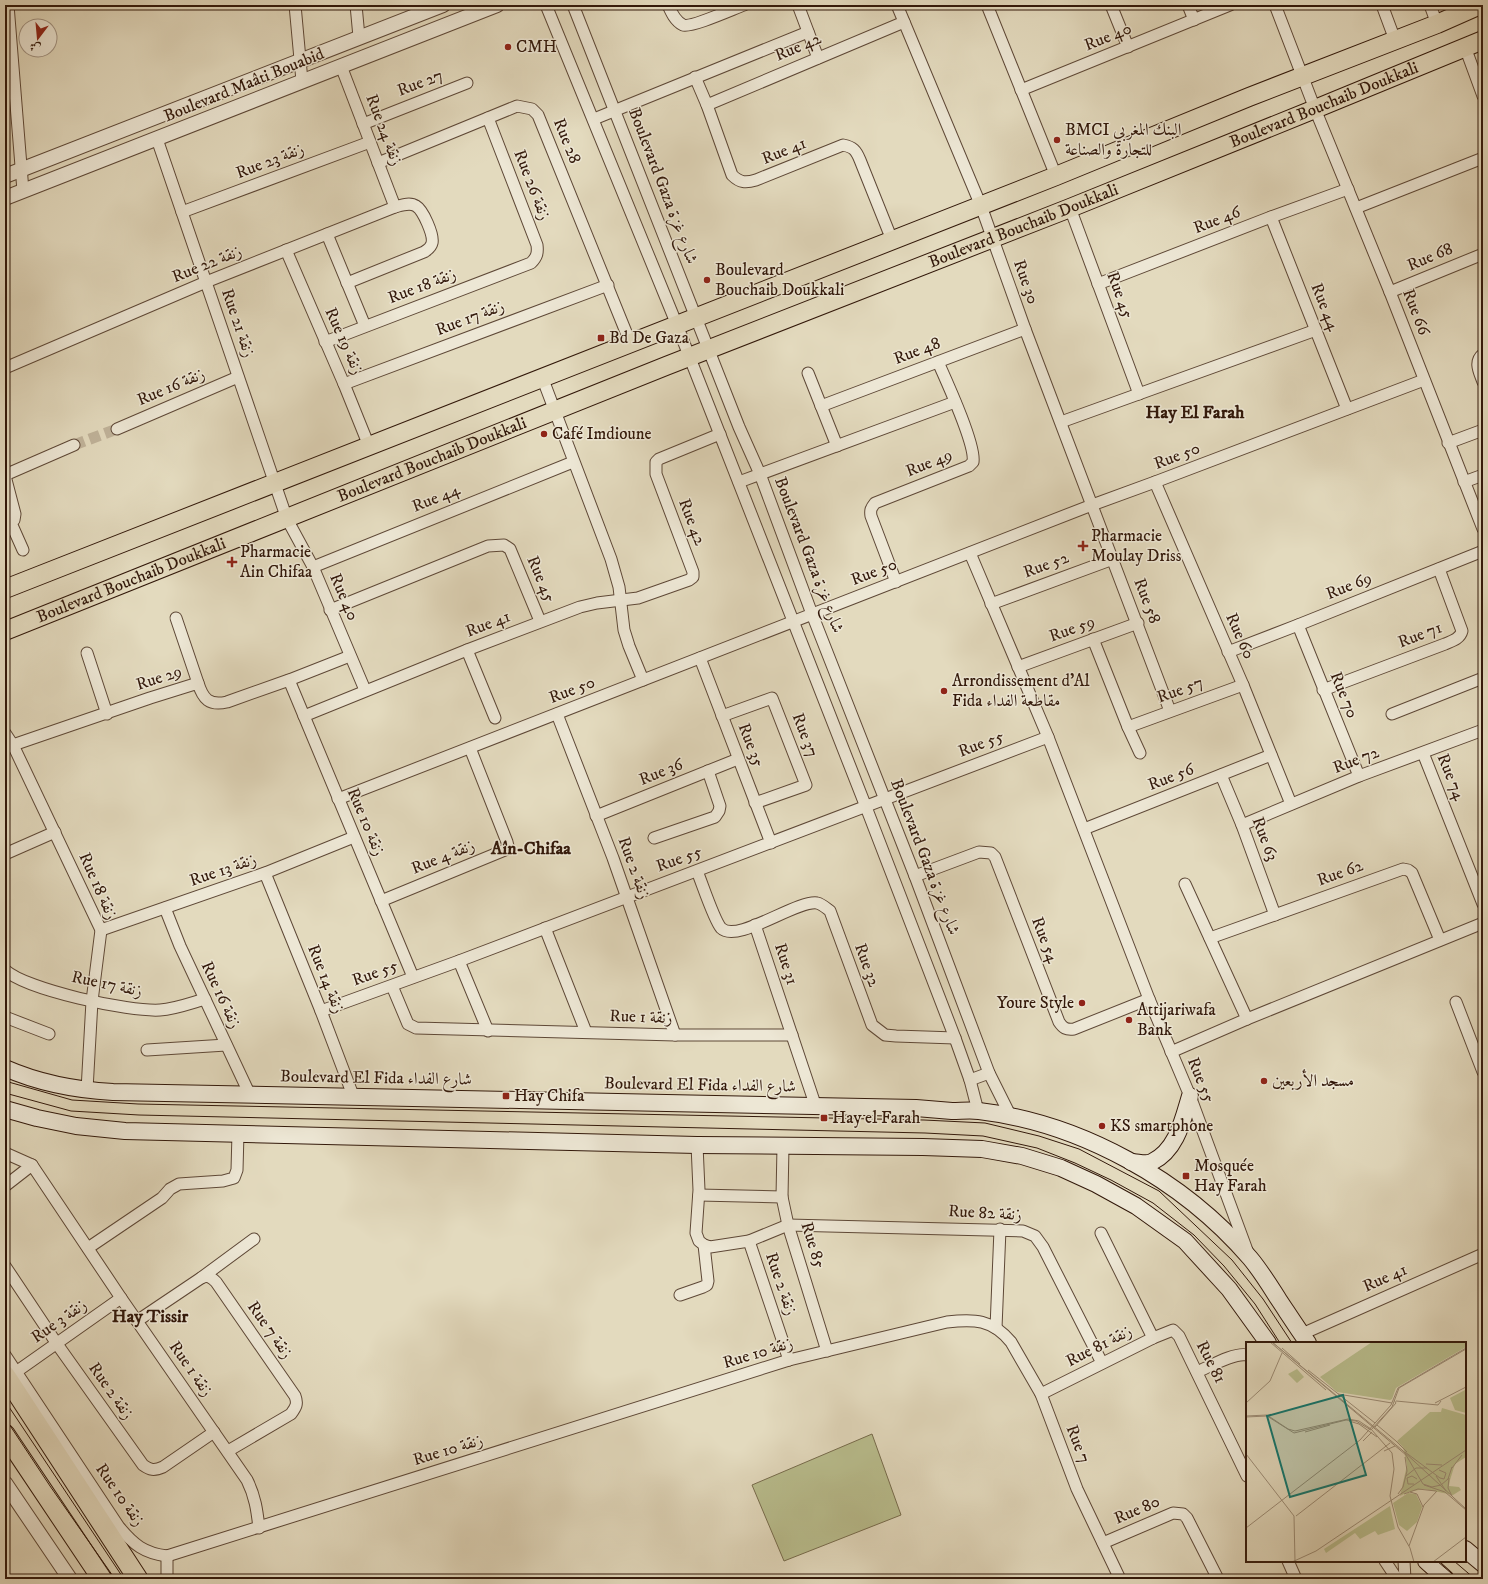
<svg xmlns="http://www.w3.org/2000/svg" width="1488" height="1584" font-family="'IM FELL DW Pica',Amiri,serif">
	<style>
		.green { fill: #b9be8e; stroke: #766b4c }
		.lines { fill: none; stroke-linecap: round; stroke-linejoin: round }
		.minor-tunnel { stroke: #c0b39a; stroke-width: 11; stroke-dasharray: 11 5.5; stroke-linecap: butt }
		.minor-casing { stroke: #5e4837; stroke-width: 13 }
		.tertiary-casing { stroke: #5e4837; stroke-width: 16 }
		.secondary-casing { stroke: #32180a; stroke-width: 18 }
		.primary-casing { stroke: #32180a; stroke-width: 20 }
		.trunk-casing { stroke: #32180a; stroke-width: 21 }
		.minor { stroke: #ede7d5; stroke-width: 11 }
		.tertiary { stroke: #ede7d5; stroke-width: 14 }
		.secondary { stroke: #ede7d5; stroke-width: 16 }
		.primary { stroke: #e3dabe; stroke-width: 18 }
		.trunk { stroke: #e3dabe; stroke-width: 19 }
		.tram { stroke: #32180a; stroke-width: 1 }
		.poi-dot { fill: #8f2418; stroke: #ede7d5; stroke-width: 1.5 }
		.labels { text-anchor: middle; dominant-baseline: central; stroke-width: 3; stroke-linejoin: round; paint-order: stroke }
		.street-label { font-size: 17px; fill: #32180a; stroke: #ede7d5 }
		.poi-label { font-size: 17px; fill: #32180a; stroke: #ede7d5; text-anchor: start }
		.neighbourhood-label { font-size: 18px; font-weight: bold; fill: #32180a; stroke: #ede7d5 }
		.inset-road { fill: none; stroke: #9c8c76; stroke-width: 1 }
		.view { fill: #0f766e; fill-opacity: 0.15; stroke: #0f766e; stroke-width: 2 }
		.inset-edge { fill: none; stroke: #32180a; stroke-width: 2 }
	</style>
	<rect width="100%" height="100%" fill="#e3dabe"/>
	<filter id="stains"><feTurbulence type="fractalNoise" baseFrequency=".005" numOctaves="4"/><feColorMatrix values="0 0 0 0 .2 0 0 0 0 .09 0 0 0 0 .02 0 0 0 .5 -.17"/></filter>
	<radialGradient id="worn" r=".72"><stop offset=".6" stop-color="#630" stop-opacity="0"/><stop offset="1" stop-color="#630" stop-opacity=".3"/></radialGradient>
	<polygon class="green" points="872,1434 901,1515 784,1561 752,1485"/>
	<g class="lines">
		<polyline class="minor-tunnel" points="74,445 117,429"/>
		<defs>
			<g id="minor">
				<polyline points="8,5 23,191"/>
				<polyline points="295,5 302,81"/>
				<polyline points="356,5 359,37"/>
				<polyline points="546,5 677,325 866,807 955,1038 970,1080 978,1111"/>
				<polyline points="573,5 739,427 760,474 812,614 915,876 989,1073 1011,1117"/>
				<path d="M668,5C671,12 675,21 683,25C691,28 733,9 744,5"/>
				<polyline points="798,5 818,58"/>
				<polyline points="897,5 981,206 1025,329 1170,711"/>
				<polyline points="987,5 1056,176"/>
				<polyline points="1111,5 1128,47"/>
				<polyline points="1188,5 1194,20"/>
				<polyline points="1275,5 1315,109 1390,292 1483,529"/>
				<polyline points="1382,5 1395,40"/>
				<polyline points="1430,5 1437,24"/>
				<polyline points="1465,47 1483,96"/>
				<polyline points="341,66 395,207"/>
				<path d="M695,77L707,105L732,175C740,183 746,183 756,180L843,145C853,147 856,150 860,160L892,240"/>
				<polyline points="1021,90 1230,5"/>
				<polyline points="707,105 904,22"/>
				<polyline points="594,119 808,32"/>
				<polyline points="363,124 467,83"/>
				<polyline points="157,139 287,519 313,567 365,690"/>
				<polyline points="378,163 517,106 532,109 538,115 630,342"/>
				<polyline points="1070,208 1139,394"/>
				<polyline points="1356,208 1483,158"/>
				<polyline points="182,212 370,142"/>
				<polyline points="1271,217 1347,409"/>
				<polyline points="327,234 365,326"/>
				<polyline points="286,250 344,384 369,446"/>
				<polyline points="1098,284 1271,217 1348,189"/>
				<polyline points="1390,292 1483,254"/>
				<path d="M325,342L531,263C537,257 538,253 537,245L488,118"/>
				<path d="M1483,354C1473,362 1480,373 1483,382"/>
				<path d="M5,368L206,282L395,207C402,205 410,202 416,206C423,210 434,235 432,243C431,248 427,250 424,252L347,283"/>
				<polyline points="808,373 837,446"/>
				<polyline points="542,377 611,559 619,587 624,630 629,646 643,680"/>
				<polyline points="344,384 608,285"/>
				<polyline points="821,406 1025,329"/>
				<polyline points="1061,422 1316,330"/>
				<polyline points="117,429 238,377"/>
				<polyline points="1448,443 1483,430"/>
				<polyline points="5,475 74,445"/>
				<polyline points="5,476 15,514 14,520 5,527"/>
				<polyline points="739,482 955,402"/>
				<polyline points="1155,482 1243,685 1291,804"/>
				<polyline points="1464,482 1483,475"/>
				<polyline points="11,523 23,550"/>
				<polyline points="970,553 1048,737 1149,999 1190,1096 1248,1253"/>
				<polyline points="313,567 573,462"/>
				<path d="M896,582L871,516C870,510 871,508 875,503L969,466L973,462C976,445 946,380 938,362"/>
				<polyline points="991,604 1113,559"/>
				<polyline points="330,610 488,546 504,545 510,549 540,621"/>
				<polyline points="176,618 198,683"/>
				<polyline points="1298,625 1359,776"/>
				<polyline points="1093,639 1128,727 1140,753"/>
				<polyline points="467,650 495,718"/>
				<polyline points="1228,652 1298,625 1483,551"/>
				<polyline points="87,653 107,714"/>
				<polyline points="700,658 771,843"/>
				<polyline points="1018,667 1138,623"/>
				<polyline points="289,680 413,977"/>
				<path d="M1323,690L1445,644C1452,641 1460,639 1462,631L1439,569"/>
				<polyline points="557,714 613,858 675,1035"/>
				<polyline points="1392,714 1483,678"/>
				<polyline points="304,716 467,650 580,607 597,603 638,598 689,580 693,577 693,572 656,474 656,462 659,459 720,434"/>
				<polyline points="722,716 772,698 806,785 755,803"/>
				<polyline points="1128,727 1243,685"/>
				<polyline points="5,733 13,745 101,930 92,1001 87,1090"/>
				<path d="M13,745L150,698L198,683C203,699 209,706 227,702L289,680L350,656"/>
				<polyline points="1423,753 1483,904"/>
				<polyline points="1221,775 1242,825 1275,915"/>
				<polyline points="338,799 1092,505 1155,482 1424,380"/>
				<polyline points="596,816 738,759"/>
				<polyline points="1242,825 1359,776 1483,730"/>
				<polyline points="1084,829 1271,755"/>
				<polyline points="654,838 715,817 719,811 720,806 708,771"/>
				<polyline points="5,854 55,832"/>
				<path d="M697,871C702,883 714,920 721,928C737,944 796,900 817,903C822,904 826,908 830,911L872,1025L885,1035L896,1036L955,1038"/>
				<polyline points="265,873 321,1011 354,1098"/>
				<path d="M915,876L979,852L991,853L995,857L1059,1022C1063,1028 1066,1030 1074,1029L1149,999"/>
				<polyline points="1185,884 1247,1019"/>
				<polyline points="381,901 505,850 508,846 507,842 470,748"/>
				<polyline points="165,908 180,946 250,1095"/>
				<polyline points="755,925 816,1107"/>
				<polyline points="545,928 586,1032"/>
				<polyline points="101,930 265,873 354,837"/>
				<polyline points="1210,938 1403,869 1408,870 1412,873 1440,940"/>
				<polyline points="459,961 488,1031"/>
				<path d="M5,970C27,990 129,1012 160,1010C175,1009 191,1003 205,999"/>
				<polyline points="392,986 408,1024 416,1028 675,1035 792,1035"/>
				<polyline points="1456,1002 1483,1072"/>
				<polyline points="321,1011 459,961 1048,737"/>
				<polyline points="5,1017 49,1034"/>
				<polyline points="147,1050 226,1045"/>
				<polyline points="1171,1052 1247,1019 1483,923"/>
				<polyline points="970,1080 989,1073"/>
				<polyline points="783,1146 782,1197 788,1225 827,1351"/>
				<polyline points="5,1153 32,1165"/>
				<path d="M5,1186L32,1165L121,1298L247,1480C255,1496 257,1510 259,1528"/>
				<polyline points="699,1195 782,1197"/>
				<polyline points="1101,1233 1153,1338"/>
				<polyline points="749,1241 789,1360"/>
				<polyline points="704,1245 710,1247 749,1241 788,1225 1023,1231 1035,1236 1043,1247 1102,1363"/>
				<polyline points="88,1248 162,1198 170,1189 179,1184 223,1181 234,1178 237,1170 238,1133"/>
				<path d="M5,1266L57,1344L143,1465C150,1470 154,1471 163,1467L214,1432"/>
				<path d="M201,1278C208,1275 211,1277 216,1282L295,1396C298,1404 296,1407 291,1414L228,1451"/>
				<polyline points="680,1295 703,1287 707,1285 708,1281 704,1245 699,1241 696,1233 699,1190 697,1145"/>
				<polyline points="137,1321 201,1278 254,1239"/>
				<polyline points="996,1328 1000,1229"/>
				<polyline points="1302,1334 1483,1254"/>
				<path d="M5,1355L119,1527C134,1545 144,1553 167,1556L789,1360L947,1322C974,1319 992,1319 1011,1342L1041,1394L1077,1489L1120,1579"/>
				<polyline points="16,1372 121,1298"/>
				<path d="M1197,1372C1209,1367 1234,1352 1247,1355"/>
				<polyline points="1041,1394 1153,1338 1173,1330 1179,1336 1247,1476"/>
				<polyline points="1103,1543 1173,1513 1183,1514 1187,1518 1218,1579"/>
				<polyline points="1288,1561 1296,1579"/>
				<polyline points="1385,1561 1397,1579"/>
				<polyline points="1404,1561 1405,1579"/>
				<polyline points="167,1579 167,1556"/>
			</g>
			<g id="tertiary">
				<polyline points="5,176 443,5"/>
				<polyline points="5,198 497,5"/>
				<polyline points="5,1483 70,1579"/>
			</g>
			<g id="secondary">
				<path d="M5,1068C39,1083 77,1090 113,1092L916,1108C928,1109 940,1110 952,1111C961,1111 970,1110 979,1111C1081,1123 1183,1180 1250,1258C1261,1271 1270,1286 1279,1300C1289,1315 1298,1329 1308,1343"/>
				<polyline points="5,1109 37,1118 76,1126 125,1131 697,1145 923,1147 982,1149 1022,1156 1061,1168 1096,1184 1136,1206 1185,1241 1229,1289 1268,1343"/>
				<path d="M1131,1162C1138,1162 1146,1165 1152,1162C1177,1150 1183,1119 1190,1096"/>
				<polyline points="1465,1549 1483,1564"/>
				<polyline points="1426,1561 1446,1579"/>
			</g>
			<g id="primary">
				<polyline points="5,589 1056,176 1249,97 1437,24 1480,5"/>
				<path id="s1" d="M5,631L666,366L1070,208L1315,109L1483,40"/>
			</g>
			<g id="trunk">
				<polyline points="5,1375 138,1579"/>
				<polyline points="5,1434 102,1579"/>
			</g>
		</defs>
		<use href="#minor" class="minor-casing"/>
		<use href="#tertiary" class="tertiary-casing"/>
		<use href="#secondary" class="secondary-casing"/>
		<use href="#primary" class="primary-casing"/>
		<use href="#trunk" class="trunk-casing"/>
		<use href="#minor" class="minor"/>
		<use href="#tertiary" class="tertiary"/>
		<use href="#secondary" class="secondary"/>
		<use href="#primary" class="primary"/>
		<use href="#trunk" class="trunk"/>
		<g class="tram">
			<polyline points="5,1081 72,1100 138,1104 924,1120 985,1123 1039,1136 1079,1149 1159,1191 1232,1260 1263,1299 1292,1343"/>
			<polyline points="5,1093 71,1111 139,1115 925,1133 983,1136 1037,1148 1075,1163 1111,1180 1153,1203 1194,1235 1224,1266 1255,1304 1280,1343"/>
			<polyline points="5,1401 124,1579"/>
			<polyline points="5,1418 50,1486 115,1579"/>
			<polyline points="1437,1561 1458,1579"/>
			<polyline points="1454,1561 1475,1579"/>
		</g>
	</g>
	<g class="poi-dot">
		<circle cx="508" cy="47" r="4"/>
		<circle cx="1057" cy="140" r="4"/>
		<circle cx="707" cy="280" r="4"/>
		<rect x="597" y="334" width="8" height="8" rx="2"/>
		<circle cx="544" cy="434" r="4"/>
		<path d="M1081 540h4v4h4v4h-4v4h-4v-4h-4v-4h4z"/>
		<path d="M230 556h4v4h4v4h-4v4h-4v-4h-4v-4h4z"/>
		<circle cx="944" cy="691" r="4"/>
		<circle cx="1082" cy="1003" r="4"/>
		<circle cx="1129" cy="1020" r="4"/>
		<circle cx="1264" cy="1081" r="4"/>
		<rect x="502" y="1092" width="8" height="8" rx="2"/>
		<rect x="820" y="1114" width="8" height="8" rx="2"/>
		<circle cx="1102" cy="1126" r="4"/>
		<rect x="1182" y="1172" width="8" height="8" rx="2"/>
	</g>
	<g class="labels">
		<g class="street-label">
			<text transform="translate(1108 37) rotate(-22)">Rue 40</text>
			<text transform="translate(798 47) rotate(-23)">Rue 42</text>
			<text transform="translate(420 83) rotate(-21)">Rue 27</text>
			<text transform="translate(244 85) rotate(-22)">Boulevard Maâti Bouabid</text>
			<text stroke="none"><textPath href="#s1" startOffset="1420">Boulevard Bouchaib Doukkali</textPath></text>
			<text transform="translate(384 130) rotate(69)">Rue 24 زنقة</text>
			<text transform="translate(567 141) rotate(68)">Rue 28</text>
			<text transform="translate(784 151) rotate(-22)">Rue 41</text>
			<text transform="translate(270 161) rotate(-21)">Rue 23 زنقة</text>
			<text transform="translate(532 185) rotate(69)">Rue 26 زنقة</text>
			<text transform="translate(663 186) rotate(69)">Boulevard Gaza شارع غزة</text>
			<text transform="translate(1217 220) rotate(-21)">Rue 46</text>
			<text stroke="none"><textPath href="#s1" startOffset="1096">Boulevard Bouchaib Doukkali</textPath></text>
			<text transform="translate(1430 257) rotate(-23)">Rue 68</text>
			<text transform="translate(207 264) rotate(-22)">Rue 22 زنقة</text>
			<text transform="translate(1026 282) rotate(71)">Rue 30</text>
			<text transform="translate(422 286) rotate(-21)">Rue 18 زنقة</text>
			<text transform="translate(1120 295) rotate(70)">Rue 45</text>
			<text transform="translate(1325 307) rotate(68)">Rue 44</text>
			<text transform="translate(1416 312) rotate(69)">Rue 66</text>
			<text transform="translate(470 318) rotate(-21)">Rue 17 زنقة</text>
			<text transform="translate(238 323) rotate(71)">Rue 21 زنقة</text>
			<text transform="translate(344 341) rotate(66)">Rue 19 زنقة</text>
			<text transform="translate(917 351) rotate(-21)">Rue 48</text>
			<text transform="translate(171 387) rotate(-23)">Rue 16 زنقة</text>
			<text transform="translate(1177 456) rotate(-21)">Rue 50</text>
			<text stroke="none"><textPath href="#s1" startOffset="460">Boulevard Bouchaib Doukkali</textPath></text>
			<text transform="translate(929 463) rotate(-22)">Rue 49</text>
			<text transform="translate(436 498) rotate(-22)">Rue 44</text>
			<text transform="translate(692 522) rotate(69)">Rue 42</text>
			<text transform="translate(809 555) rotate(69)">Boulevard Gaza شارع غزة</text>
			<text transform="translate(1046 565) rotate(-20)">Rue 52</text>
			<text transform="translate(874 572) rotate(-21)">Rue 50</text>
			<text transform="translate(541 579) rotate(67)">Rue 45</text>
			<text stroke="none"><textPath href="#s1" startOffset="136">Boulevard Bouchaib Doukkali</textPath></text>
			<text transform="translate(1349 586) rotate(-22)">Rue 69</text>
			<text transform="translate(344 597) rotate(67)">Rue 40</text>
			<text transform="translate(1147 601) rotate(69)">Rue 58</text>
			<text transform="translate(488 624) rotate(-21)">Rue 41</text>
			<text transform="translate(1072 629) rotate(-20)">Rue 59</text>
			<text transform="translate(1420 635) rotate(-21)">Rue 71</text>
			<text transform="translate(1240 636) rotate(66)">Rue 60</text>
			<text transform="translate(159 678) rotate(-18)">Rue 29</text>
			<text transform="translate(572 690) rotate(-21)">Rue 50</text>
			<text transform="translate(1180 690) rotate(-20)">Rue 57</text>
			<text transform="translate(1344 695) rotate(68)">Rue 70</text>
			<text transform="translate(805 735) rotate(69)">Rue 37</text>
			<text transform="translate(981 744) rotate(-21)">Rue 55</text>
			<text transform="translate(751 745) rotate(69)">Rue 35</text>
			<text transform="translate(1356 760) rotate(-21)">Rue 72</text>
			<text transform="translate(661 772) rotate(-22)">Rue 36</text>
			<text transform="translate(1171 777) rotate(-21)">Rue 56</text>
			<text transform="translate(1451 777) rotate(68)">Rue 74</text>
			<text transform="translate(366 822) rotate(67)">Rue 10 زنقة</text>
			<text transform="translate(1265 839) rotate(69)">Rue 63</text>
			<text transform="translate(443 857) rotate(-22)">Rue 4 زنقة</text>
			<text transform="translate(925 857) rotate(69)">Boulevard Gaza شارع غزة</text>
			<text transform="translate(679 859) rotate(-20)">Rue 55</text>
			<text transform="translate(634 868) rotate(70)">Rue 2 زنقة</text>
			<text transform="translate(223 870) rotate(-19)">Rue 13 زنقة</text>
			<text transform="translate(1340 873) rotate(-20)">Rue 62</text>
			<text transform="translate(98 886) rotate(66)">Rue 18 زنقة</text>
			<text transform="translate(1045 940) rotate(69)">Rue 54</text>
			<text transform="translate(786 964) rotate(72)">Rue 31</text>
			<text transform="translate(867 965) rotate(70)">Rue 32</text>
			<text transform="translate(375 973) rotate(-20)">Rue 55</text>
			<text transform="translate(326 979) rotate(68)">Rue 14 زنقة</text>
			<text transform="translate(107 984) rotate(12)">Rue 17 زنقة</text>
			<text transform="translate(221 995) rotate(65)">Rue 16 زنقة</text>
			<text transform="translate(641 1017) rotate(2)">Rue 1 زنقة</text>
			<text transform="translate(376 1078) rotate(1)">Boulevard El Fida شارع الفداء</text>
			<text transform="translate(1201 1080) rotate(68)">Rue 55</text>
			<text transform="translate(700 1085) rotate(1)">Boulevard El Fida شارع الفداء</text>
			<text transform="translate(985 1213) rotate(3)">Rue 82 زنقة</text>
			<text transform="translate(813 1245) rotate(73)">Rue 85</text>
			<text transform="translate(1385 1278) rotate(-24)">Rue 41</text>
			<text transform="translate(781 1284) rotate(71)">Rue 2 زنقة</text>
			<text transform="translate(59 1321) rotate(-35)">Rue 3 زنقة</text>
			<text transform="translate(270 1330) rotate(55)">Rue 7 زنقة</text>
			<text transform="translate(1099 1346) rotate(-27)">Rue 81 زنقة</text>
			<text transform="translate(758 1353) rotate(-17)">Rue 10 زنقة</text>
			<text transform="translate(1211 1362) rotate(63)">Rue 81</text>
			<text transform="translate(191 1369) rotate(55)">Rue 1 زنقة</text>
			<text transform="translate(111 1391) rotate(55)">Rue 2 زنقة</text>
			<text transform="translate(1078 1444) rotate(69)">Rue 7</text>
			<text transform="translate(448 1450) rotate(-17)">Rue 10 زنقة</text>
			<text transform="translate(120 1495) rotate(55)">Rue 10 زنقة</text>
			<text transform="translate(1137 1510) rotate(-23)">Rue 80</text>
		</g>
		<g class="poi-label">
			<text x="516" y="47">CMH</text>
			<text x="1065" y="130">BMCI البنك المغربي<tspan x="1065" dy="20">للتجارة والصناعة</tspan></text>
			<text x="715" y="270">Boulevard<tspan x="715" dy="20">Bouchaib Doukkali</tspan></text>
			<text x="609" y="338">Bd De Gaza</text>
			<text x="552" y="434">Café Imdioune</text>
			<text x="1091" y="536">Pharmacie<tspan x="1091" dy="20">Moulay Driss</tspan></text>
			<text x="240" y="552">Pharmacie<tspan x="240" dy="20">Ain Chifaa</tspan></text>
			<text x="952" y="681">Arrondissement d'Al<tspan x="952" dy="20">Fida مقاطعة الفداء</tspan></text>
			<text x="1074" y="1003" text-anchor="end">Youre Style</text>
			<text x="1137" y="1010">Attijariwafa<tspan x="1137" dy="20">Bank</tspan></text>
			<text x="1272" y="1081">مسجد الأربعين</text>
			<text x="514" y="1096">Hay Chifa</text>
			<text x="832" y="1118">Hay el Farah</text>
			<text x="1110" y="1126">KS smartphone</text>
			<text x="1194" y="1166">Mosquée<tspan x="1194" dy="20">Hay Farah</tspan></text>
		</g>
		<g class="neighbourhood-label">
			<text x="1195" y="413">Hay El Farah</text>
			<text x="531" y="849">Aîn-Chifaa</text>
			<text x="150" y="1317">Hay Tissir</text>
		</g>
	</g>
	<g transform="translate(1246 1342)">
		<rect width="220" height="220" fill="#e3dabe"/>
		<path d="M126,0H220V5L150,46L146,57L144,58L91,50L74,35ZM51,27L58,35L51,41L42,32ZM219,48L220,49V71L209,68L204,56ZM196,66L220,73V115L209,122L204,138L203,144L213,145L215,148L207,153L178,147L162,150L154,154L161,123L157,105L151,99L184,70H195ZM162,151L170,152L176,165L171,180L161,189L153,183L147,161ZM144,164L149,187L132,193L129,189L114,197L109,191L80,211L78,207Z" fill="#b9be8e"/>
		<path class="inset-road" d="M24,0L80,48M26,0L160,113L177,142L186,145L195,143L202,137L206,125M26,0L156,108L220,167M36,6L54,22M62,28L129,81M92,52L146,61M150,59L192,63L195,59M0,61L24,39L36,11M189,61L220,45M0,74L21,73L42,87L49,89L102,77L113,79L125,87L146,111L148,127L144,154L152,185L164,206L168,220M0,75L21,74L48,91L100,78L110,79L125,88L146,65L153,46L220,7M103,79L113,82L131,95M131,83L150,99M129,85L150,61L148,58M59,90L84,83M117,99L126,90M150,99L161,110M138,109L149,104M159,110L194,136L198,137L200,131L193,128M0,112L48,174L49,219M180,122L196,123M206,126L216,113M160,134L170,126H181M190,134L200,149M203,136L202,146L206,154M168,142H162L161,136L166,134L171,137M178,143L199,150L220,168M164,150L171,152L177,165M152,152L157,145L161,129L159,115M158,152L172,147L190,149M50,174L144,101M0,186L114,98L145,63L152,46L220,6M163,204L178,163L191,149M46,220L70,209L220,108M187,220L220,195"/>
		<path class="view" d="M97,53L120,133L44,155L21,74Z"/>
		<rect width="220" height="220" class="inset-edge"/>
	</g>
	<rect width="1488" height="1584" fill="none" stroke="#e3dabe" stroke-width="20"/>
	<rect x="6" y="6" width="1476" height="1572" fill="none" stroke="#32180a" stroke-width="2"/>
	<rect x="10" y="10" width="1468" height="1564" fill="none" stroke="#32180a"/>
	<g transform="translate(38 38) rotate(196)"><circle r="19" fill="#ede7d5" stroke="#a29484"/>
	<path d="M0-3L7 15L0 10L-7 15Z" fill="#8f2418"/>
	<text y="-6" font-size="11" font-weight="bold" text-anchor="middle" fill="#32180a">ش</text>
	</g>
	<rect width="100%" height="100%" filter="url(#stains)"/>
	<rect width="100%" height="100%" fill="url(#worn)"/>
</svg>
